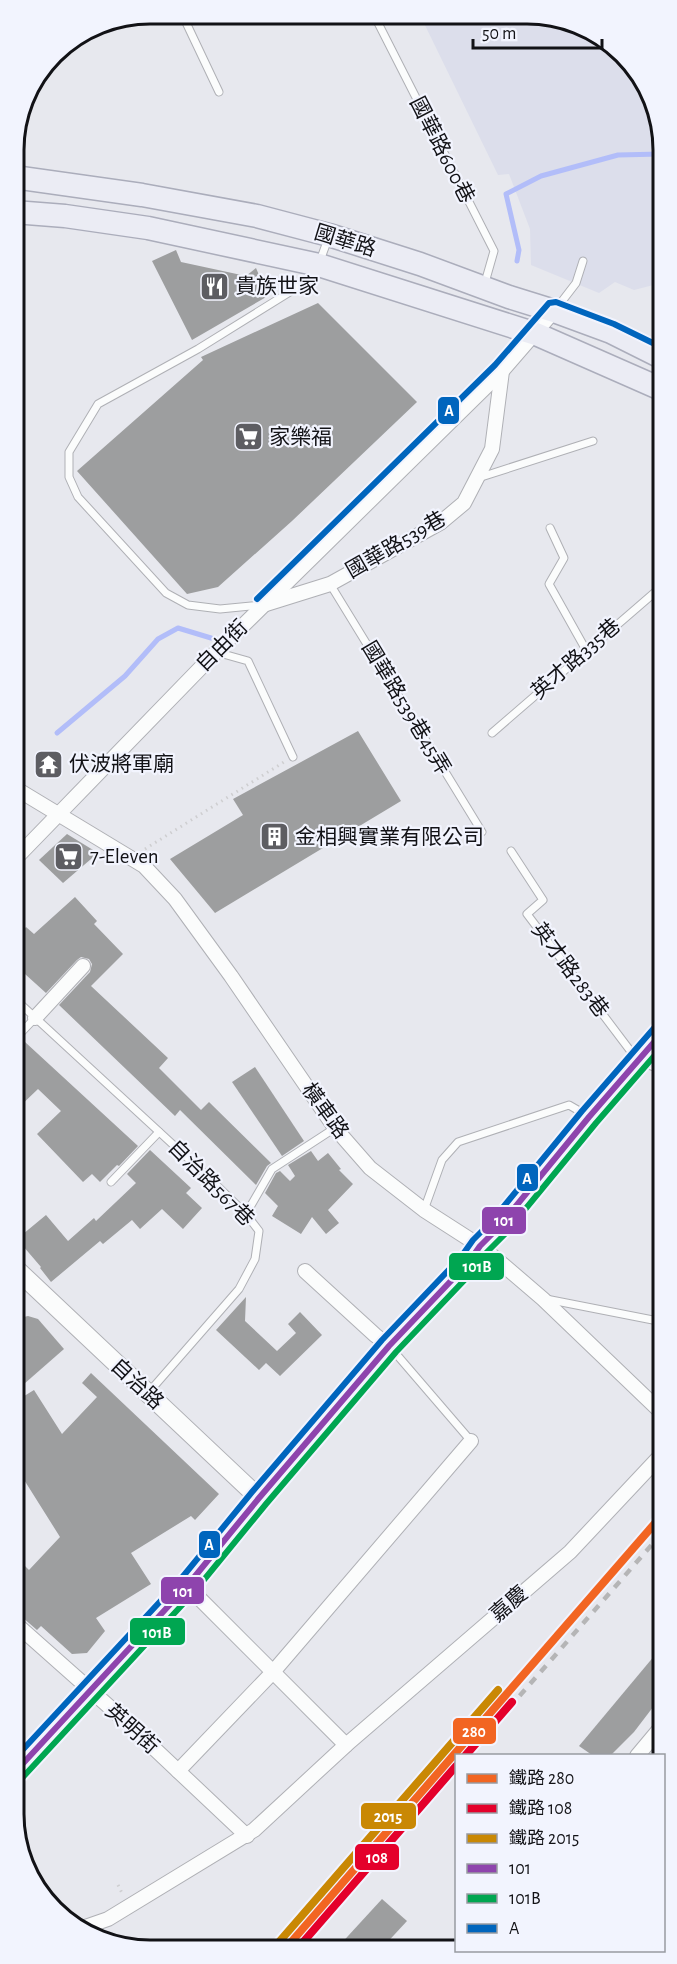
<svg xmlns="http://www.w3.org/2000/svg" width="677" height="1964" font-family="'Alegreya Sans','Noto Sans TC',sans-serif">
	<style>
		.built { fill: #dcdeeb }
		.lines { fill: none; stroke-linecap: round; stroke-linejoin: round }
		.stream { stroke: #b2bdf9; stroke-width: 5 }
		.building { fill: #9d9e9f }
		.service-casing { stroke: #afb0b5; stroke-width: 9 }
		.minor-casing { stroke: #afb0b5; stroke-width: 16 }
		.tertiary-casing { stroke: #afb0b5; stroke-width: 20 }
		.primary-casing { stroke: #abadbb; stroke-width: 25 }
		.path { stroke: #ceced0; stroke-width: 3; stroke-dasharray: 1.5 4.5; stroke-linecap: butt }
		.service { stroke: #fbfcfc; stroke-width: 7 }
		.minor { stroke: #fbfcfc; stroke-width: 14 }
		.tertiary { stroke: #fbfcfc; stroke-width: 18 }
		.primary { stroke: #ebecf4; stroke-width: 22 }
		.rail { stroke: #b5b5b6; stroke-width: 4.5; stroke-dasharray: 8 8; stroke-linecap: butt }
		.bus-1-casing { stroke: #f2f4fe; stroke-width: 10 }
		.bus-2-casing { stroke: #f2f4fe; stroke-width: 10 }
		.bus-3-casing { stroke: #f2f4fe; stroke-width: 10 }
		.bus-1 { stroke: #8e44ad; stroke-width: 6 }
		.bus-2 { stroke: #00a651; stroke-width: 6 }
		.bus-3 { stroke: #0065bd; stroke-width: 6 }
		.rail-1-casing { stroke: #f2f4fe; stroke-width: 12 }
		.rail-2-casing { stroke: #f2f4fe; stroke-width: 12 }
		.rail-3-casing { stroke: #f2f4fe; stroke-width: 12 }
		.rail-1 { stroke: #f26522; stroke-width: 8 }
		.rail-2 { stroke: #e4002b; stroke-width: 8 }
		.rail-3 { stroke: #c98804; stroke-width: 8 }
		.labels { text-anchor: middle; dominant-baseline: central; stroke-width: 4.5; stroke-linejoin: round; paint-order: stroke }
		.street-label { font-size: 21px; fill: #121216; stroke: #f2f4fe }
		.poi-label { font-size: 21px; fill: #121216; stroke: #f2f4fe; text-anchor: start }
		.rim { fill: none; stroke: #121216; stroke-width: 3 }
		.line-badge { stroke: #f2f4fe; stroke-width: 2 }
		.badge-label { font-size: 16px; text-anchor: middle; font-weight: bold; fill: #fff }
	</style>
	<rect width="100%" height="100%" fill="#e7e8ee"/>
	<polygon class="built" points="420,15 554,16 624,54 661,123 661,283 634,290 615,282 599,293 531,265 530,229 509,174 498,175"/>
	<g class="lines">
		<g class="stream">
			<polyline points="517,261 519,250 506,194 541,176 618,155 661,154"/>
			<polyline points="57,733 125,676 158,639 178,628 211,638"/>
		</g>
	</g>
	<g class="building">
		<polygon points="176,250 181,262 246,276 256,268 268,296 192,340 152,261"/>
		<polygon points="318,303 417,402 292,521 218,587 187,594 77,471 203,360 201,357"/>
		<polygon points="358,731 401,801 215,913 170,859 243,815 233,799"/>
		<polygon points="67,834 98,853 63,883 39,860"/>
		<polygon points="75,897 97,921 94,924 123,954 91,986 168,1058 159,1068 201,1110 209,1102 271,1163 267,1166 256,1185 180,1110 175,1116 59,1005 90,972 92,964 89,959 81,957 77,960 46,993 15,965 15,940 26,927 34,934"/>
		<polygon points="25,1042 138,1146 119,1166 117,1165 100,1182 92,1174 83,1182 37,1134 61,1111 38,1089 15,1111 15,1052"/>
		<polygon points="255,1067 304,1141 282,1156 232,1082"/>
		<polygon points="150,1150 191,1188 186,1193 202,1208 183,1229 162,1209 140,1229 132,1220 103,1244 100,1241 51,1282 40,1268 41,1267 17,1239 46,1215 68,1241 94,1218 96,1221 136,1183 127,1174"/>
		<polygon points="311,1151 318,1161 328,1153 341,1169 339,1170 353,1184 328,1210 339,1223 326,1234 312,1217 301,1234 272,1216 278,1206 265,1193 276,1173 280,1171 290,1181 295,1176 288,1165"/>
		<polygon points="246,1297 245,1321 277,1351 296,1333 288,1324 300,1312 322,1335 280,1376 266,1363 259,1370 216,1330"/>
		<polygon points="28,1316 38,1319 64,1349 24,1384 16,1374 15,1319"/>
		<polygon points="91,1373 219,1494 195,1520 191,1516 131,1553 151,1584 96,1618 105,1631 87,1653 72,1654 41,1626 37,1630 22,1617 16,1615 16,1557 29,1570 60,1537 16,1467 16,1401 34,1390 62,1434 97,1397 82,1383"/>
		<polygon points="655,1655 663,1662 663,1694 634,1732 611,1755 592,1755 579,1746"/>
		<polygon points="382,1899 407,1921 382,1948 337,1948"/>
	</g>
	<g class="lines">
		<defs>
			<g id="service">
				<polyline points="182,14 219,92"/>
				<polyline points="374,15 494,251 484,286"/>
				<polyline points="556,309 576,283 583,261"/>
				<polyline points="478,478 593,441"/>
				<polyline points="550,528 564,558 549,584 586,650"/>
				<polyline points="330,584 482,832"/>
				<polyline points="260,605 220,609 188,605 166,593 78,497 69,477 69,452 98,404 198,349 314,277 328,239"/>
				<polyline points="216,652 248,661 293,757"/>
				<polyline points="492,733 661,587"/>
				<polyline points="511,851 543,900 527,914 638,1061 662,1070"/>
				<polyline points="15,999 206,1175 246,1214 259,1231 255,1259 239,1289 149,1392"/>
				<polyline points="15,1039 35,1018"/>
				<polyline points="111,1182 159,1132"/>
				<polyline points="424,1210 442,1160 458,1142 569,1105 588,1116"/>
				<polyline points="246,1214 272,1169 335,1128"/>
				<polyline points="546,1299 663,1322"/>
				<polyline points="391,1348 471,1441"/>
			</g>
			<g id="minor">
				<polyline points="266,604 330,584 440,523 464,503 492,449 502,371"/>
				<polyline points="15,788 144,866 175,899 231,976 335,1128 370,1168 424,1210 480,1246 501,1263 543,1299 663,1414"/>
				<polyline points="15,859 216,652 502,371 554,311"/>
				<polyline points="35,1018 83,966"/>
				<polyline points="305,1271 375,1335 389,1346"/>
				<polyline points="187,1586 346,1745"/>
				<polyline points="16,1624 123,1719 247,1836"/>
				<polyline points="637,1756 663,1725"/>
				<polyline points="178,1771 273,1672 471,1441"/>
				<polyline points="85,1927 108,1919 254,1830 346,1745 570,1552 663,1453"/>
			</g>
			<g id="tertiary">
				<polyline points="15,1268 259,1498"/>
				<polyline points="16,1771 78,1702 187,1586 259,1498 389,1346 468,1263 480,1246 498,1228 589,1117 662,1033"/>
			</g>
			<g id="primary">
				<polyline points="14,177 142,195 257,216 329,235 420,264 509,297 554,311 611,332 661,357"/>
				<polyline points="14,212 65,216 148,228 319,265 536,334 661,389"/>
			</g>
		</defs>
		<use href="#service" class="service-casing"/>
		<use href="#minor" class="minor-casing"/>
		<use href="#tertiary" class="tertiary-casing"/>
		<use href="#primary" class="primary-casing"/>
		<g class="path">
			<polyline points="145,849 284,762"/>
			<polyline points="36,1878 52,1893"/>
			<polyline points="118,1885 122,1893"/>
			<polyline points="43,1891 50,1893"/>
		</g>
		<use href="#service" class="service"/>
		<use href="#minor" class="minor"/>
		<use href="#tertiary" class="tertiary"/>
		<use href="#primary" class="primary"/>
		<g class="rail">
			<polyline points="467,1756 663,1532"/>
			<polyline points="299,1948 456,1768"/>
		</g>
		<defs>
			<polyline id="bus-1" points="16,1771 187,1586 259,1498 389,1346 468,1263 480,1246 498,1228 589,1117 662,1033"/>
			<polyline id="bus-2" points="23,1777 194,1592 266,1504 396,1352 475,1269 487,1252 505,1234 596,1123 662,1047"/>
			<g id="bus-3">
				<polyline points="257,599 495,365 549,303 556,302 614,324 661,347"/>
				<polyline points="16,1757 180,1580 252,1492 382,1340 461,1257 473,1240 491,1222 582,1111 655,1027"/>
			</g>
		</defs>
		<use href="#bus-1" class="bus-1-casing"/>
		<use href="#bus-2" class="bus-2-casing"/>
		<use href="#bus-3" class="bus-3-casing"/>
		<use href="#bus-1" class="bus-1"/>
		<use href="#bus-2" class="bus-2"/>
		<use href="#bus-3" class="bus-3"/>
		<defs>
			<polyline id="rail-1" points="286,1948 663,1514"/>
			<g id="rail-2">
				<polyline points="465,1756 512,1702"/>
				<polyline points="298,1948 456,1766"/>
			</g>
			<polyline id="rail-3" points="279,1942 498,1690"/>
		</defs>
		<use href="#rail-1" class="rail-1-casing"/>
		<use href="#rail-2" class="rail-2-casing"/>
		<use href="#rail-3" class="rail-3-casing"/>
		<use href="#rail-1" class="rail-1"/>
		<use href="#rail-2" class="rail-2"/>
		<use href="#rail-3" class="rail-3"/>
	</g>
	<defs>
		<symbol id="restaurant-square" viewBox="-11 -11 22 22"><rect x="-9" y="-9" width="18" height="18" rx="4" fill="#5d5d62" stroke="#f2f4fe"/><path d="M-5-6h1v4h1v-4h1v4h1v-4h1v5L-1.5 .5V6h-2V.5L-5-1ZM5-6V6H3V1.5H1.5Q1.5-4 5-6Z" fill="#fff"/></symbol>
		<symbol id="supermarket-square" viewBox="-11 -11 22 22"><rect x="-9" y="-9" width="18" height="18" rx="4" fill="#5d5d62" stroke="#f2f4fe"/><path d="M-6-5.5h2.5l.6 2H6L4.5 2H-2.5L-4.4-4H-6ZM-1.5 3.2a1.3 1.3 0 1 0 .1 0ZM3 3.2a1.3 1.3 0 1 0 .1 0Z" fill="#fff"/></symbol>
		<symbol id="temple-square" viewBox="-11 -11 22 22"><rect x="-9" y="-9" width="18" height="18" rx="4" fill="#5d5d62" stroke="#f2f4fe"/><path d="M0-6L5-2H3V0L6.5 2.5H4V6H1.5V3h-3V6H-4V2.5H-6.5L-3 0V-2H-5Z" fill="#fff"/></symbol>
		<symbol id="building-square" viewBox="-11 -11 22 22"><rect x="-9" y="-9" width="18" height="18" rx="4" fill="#5d5d62" stroke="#f2f4fe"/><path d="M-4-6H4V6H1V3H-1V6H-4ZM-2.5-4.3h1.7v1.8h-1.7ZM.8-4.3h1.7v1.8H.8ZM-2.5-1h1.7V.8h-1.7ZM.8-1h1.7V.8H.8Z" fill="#fff"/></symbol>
	</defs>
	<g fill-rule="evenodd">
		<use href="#restaurant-square" x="198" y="270" width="33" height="33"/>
		<use href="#supermarket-square" x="232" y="420" width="33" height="33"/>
		<use href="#temple-square" x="32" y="748" width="33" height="33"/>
		<use href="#building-square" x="258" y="820" width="33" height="33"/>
		<use href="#supermarket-square" x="52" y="840" width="33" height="33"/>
	</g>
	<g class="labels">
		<g class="street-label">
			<text transform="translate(442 150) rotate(63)">國華路600巷</text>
			<text transform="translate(345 241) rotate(17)">國華路</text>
			<text transform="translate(396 545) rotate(-30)">國華路539巷</text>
			<text transform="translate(222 646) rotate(-45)">自由街</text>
			<text transform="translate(576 659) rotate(-41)">英才路335巷</text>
			<text transform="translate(406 708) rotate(59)">國華路539巷45弄</text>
			<text transform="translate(570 970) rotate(53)">英才路283巷</text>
			<text transform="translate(325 1111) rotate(54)">橫車路</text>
			<text transform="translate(211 1183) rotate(45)">自治路567巷</text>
			<text transform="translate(137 1384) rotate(43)">自治路</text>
			<text transform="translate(509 1604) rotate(-41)">嘉慶</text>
			<text transform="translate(132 1729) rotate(42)">英明街</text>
		</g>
		<g class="poi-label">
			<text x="235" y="286">貴族世家</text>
			<text x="269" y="437">家樂福</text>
			<text x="69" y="764">伏波將軍廟</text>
			<text x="295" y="837">金相興實業有限公司</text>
			<text x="90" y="856">7-Eleven</text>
		</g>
	</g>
	<path d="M0 0H677V1964H0ZM150 24H527A126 126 0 0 1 653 150V1814A126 126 0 0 1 527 1940H150A126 126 0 0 1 24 1814V150A126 126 0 0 1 150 24Z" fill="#f2f4fe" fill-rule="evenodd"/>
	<path class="rim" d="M150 24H527A126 126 0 0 1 653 150V1814A126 126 0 0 1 527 1940H150A126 126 0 0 1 24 1814V150A126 126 0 0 1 150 24Z"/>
	<g class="line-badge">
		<rect x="437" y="396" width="23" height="29" rx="6" fill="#0065bd"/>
		<rect x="516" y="1163" width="23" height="29" rx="6" fill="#0065bd"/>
		<rect x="481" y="1206" width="46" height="29" rx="6" fill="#8e44ad"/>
		<rect x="448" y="1252" width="57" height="29" rx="6" fill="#00a651"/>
		<rect x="198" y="1530" width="23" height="29" rx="6" fill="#0065bd"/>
		<rect x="160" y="1576" width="45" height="29" rx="6" fill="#8e44ad"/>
		<rect x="129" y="1617" width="57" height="29" rx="6" fill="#00a651"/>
		<rect x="452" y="1717" width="45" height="28" rx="6" fill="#f26522"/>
		<rect x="360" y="1802" width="57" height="28" rx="6" fill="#c98804"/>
		<rect x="354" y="1843" width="46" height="28" rx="6" fill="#e4002b"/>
	</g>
	<g class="badge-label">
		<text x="449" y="416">A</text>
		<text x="527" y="1184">A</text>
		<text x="504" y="1226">101</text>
		<text x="477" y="1272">101B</text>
		<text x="209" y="1550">A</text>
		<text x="183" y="1597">101</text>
		<text x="157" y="1638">101B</text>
		<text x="474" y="1737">280</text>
		<text x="388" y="1822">2015</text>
		<text x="377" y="1863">108</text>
	</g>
	<rect x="455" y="1754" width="210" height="198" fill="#f2f4fe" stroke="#989aa1" stroke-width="1.5"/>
	<rect x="467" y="1774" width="30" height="9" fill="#f26522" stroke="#989aa1" stroke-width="1.5"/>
	<text x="509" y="1784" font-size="18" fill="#121216">鐵路 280</text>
	<rect x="467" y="1804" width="30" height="9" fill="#e4002b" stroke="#989aa1" stroke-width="1.5"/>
	<text x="509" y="1814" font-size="18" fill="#121216">鐵路 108</text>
	<rect x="467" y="1834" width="30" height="9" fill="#c98804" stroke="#989aa1" stroke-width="1.5"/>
	<text x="509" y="1844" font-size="18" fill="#121216">鐵路 2015</text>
	<rect x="467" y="1864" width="30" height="9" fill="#8e44ad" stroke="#989aa1" stroke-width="1.5"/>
	<text x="509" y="1874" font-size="18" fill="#121216">101</text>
	<rect x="467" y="1894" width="30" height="9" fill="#00a651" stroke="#989aa1" stroke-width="1.5"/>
	<text x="509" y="1904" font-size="18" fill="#121216">101B</text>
	<rect x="467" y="1924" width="30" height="9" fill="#0065bd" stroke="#989aa1" stroke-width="1.5"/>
	<text x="509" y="1934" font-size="18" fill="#121216">A</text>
	<path d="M473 39v9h129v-9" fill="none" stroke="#121216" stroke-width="3"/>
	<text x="482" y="39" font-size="18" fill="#121216" stroke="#f2f4fe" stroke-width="4.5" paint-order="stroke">50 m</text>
</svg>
